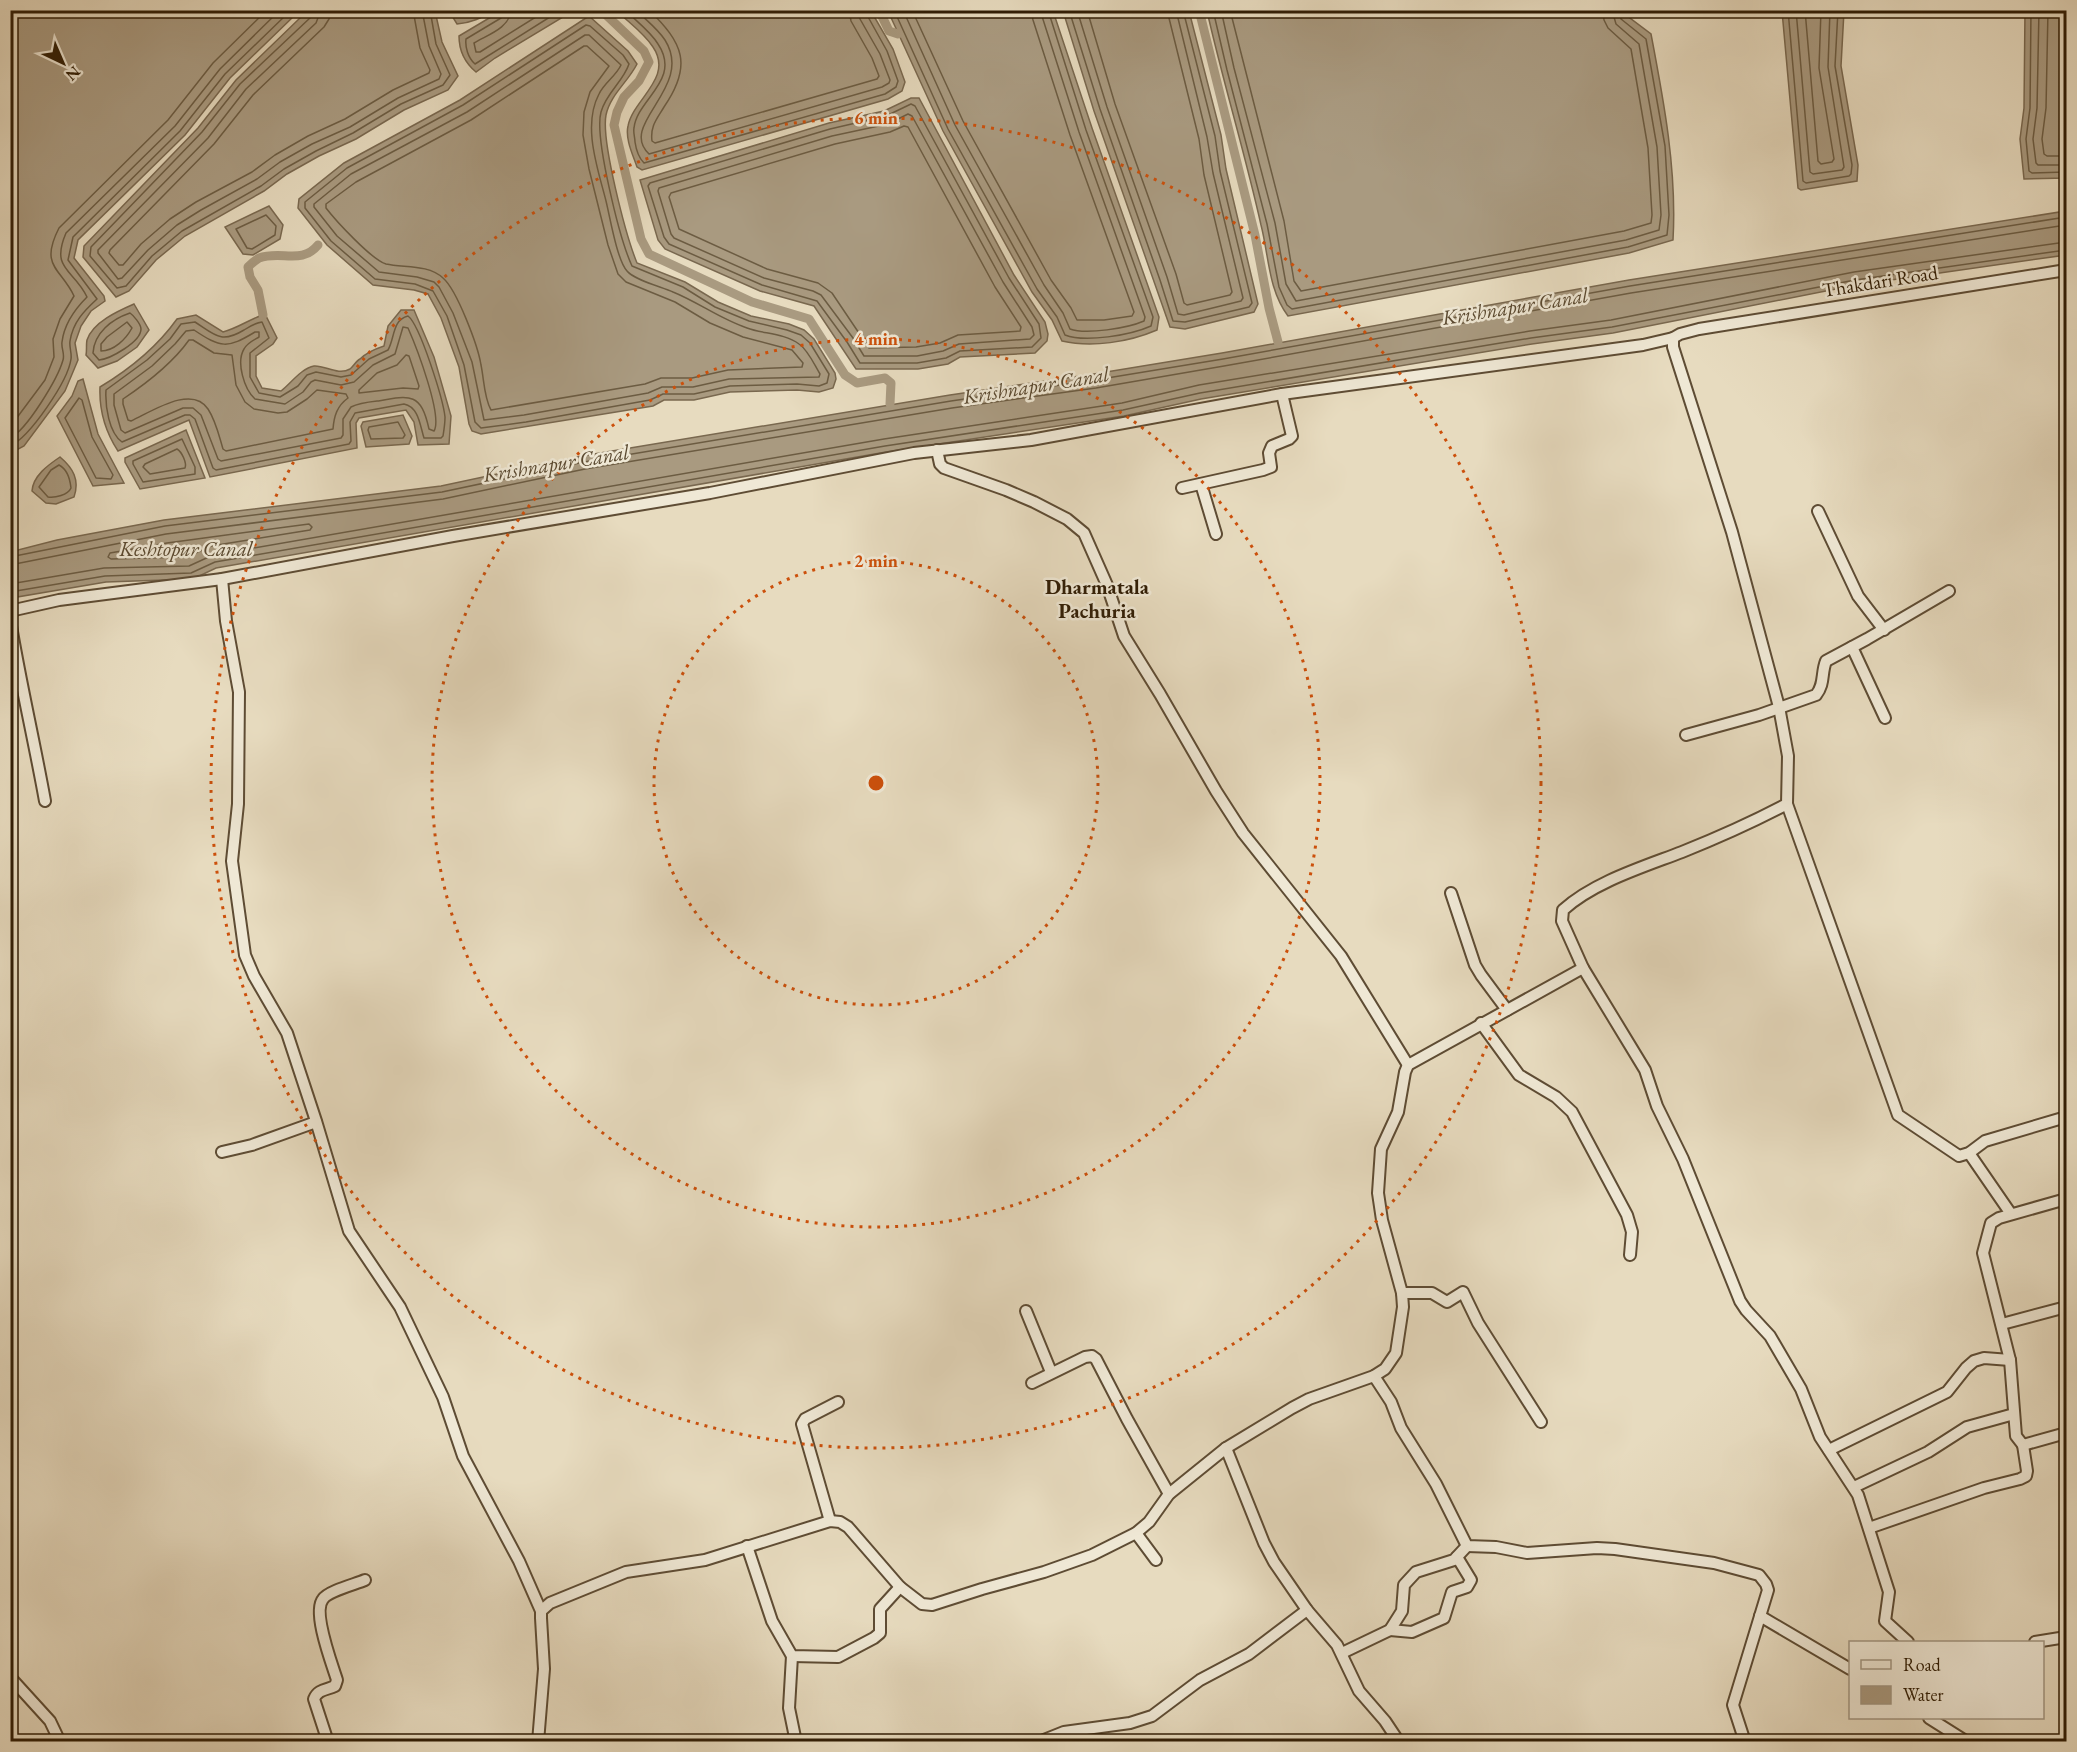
<svg xmlns="http://www.w3.org/2000/svg" width="2077" height="1752" font-family="'EB Garamond',serif">
	<style>
		.water { fill: #a99a80; stroke: #79684f; stroke-width: 1.5 }
		.lines { fill: none; stroke-linecap: round; stroke-linejoin: round }
		.shore { stroke: #6c5c42; stroke-width: 1.5 }
		.canal { stroke: #a99a80; stroke-width: 9 }
		.minor-casing { stroke: #5e4c34; stroke-width: 14 }
		.minor { stroke: #efe8d5; stroke-width: 10 }
		.ring { fill: none; stroke: #cc500b; stroke-width: 3; stroke-dasharray: 3 6 }
		.labels { text-anchor: middle; dominant-baseline: central; stroke-width: 5; stroke-linejoin: round; paint-order: stroke }
		.street-label { font-size: 20px; fill: #301d05; stroke: #efe8d5 }
		.water-label { font-size: 21px; font-style: italic; fill: #5a4930; stroke: #efe8d5 }
		.neighbourhood-label { font-size: 21px; font-weight: bold; fill: #301d05; stroke: #efe8d5 }
		.centre { fill: #cc500b; stroke: #efe8d5; stroke-width: 3 }
		.ring-label { font-size: 18px; text-anchor: middle; font-weight: bold; fill: #cc500b; stroke: #efe8d5; stroke-width: 5; stroke-linejoin: round; paint-order: stroke }
	</style>
	<rect width="100%" height="100%" fill="#e7dbbf"/>
	<filter id="stains"><feTurbulence type="fractalNoise" baseFrequency=".00333" numOctaves="4"/><feColorMatrix values="0 0 0 0 .2 0 0 0 0 .09 0 0 0 0 .02 0 0 0 .5 -.17"/></filter>
	<radialGradient id="worn" r=".72"><stop offset=".6" stop-color="#630" stop-opacity="0"/><stop offset="1" stop-color="#630" stop-opacity=".3"/></radialGradient>
	<g class="water">
		<polygon points="11,10 293,10 294,16 230,78 185,135 78,240 74,258 104,296 105,301 91,311 81,326 75,343 78,360 65,391 24,446 11,453"/>
		<polygon points="311,11 435,11 442,42 458,76 448,90 404,110 356,139 319,156 287,174 264,191 185,236 156,260 129,291 116,297 83,257 84,246 198,128 236,80 302,16"/>
		<path d="M449,11V10L493,11C481,18 471,23 457,24Z"/>
		<path d="M501,11V10L573,11L495,58L476,72C464,62 459,51 459,36Z"/>
		<path d="M617,11H871L893,49L905,82L902,91L888,99L642,170L637,167C633,155 625,139 628,126C633,99 674,78 653,47C644,33 628,22 617,11Z"/>
		<path d="M888,11H1053L1092,128L1159,317L1157,330C1129,342 1092,348 1062,341L1052,320L1032,292L943,131Z"/>
		<polygon points="1063,11 1189,11 1221,135 1226,169 1258,304 1254,312 1185,329 1170,327 1094,111"/>
		<path d="M1207,11H1625L1626,15L1651,34C1664,102 1677,171 1673,240L1629,253L1288,316C1268,289 1269,256 1261,225C1245,153 1223,82 1207,11Z"/>
		<polygon points="1782,11 1844,11 1841,66 1858,165 1857,181 1801,190 1798,188"/>
		<polygon points="2025,11 2066,11 2066,178 2024,179 2020,139 2024,108"/>
		<path d="M589,16L628,51L637,64C628,82 610,95 606,115C601,141 626,236 637,263L685,282L718,302L751,316L789,324L804,330L814,339L835,373L836,379L833,388L819,392L797,390L730,392L694,400H664L653,406L481,434L472,431L469,424L459,367L441,318L428,294L414,290L373,285L327,245L298,208L299,199L344,163L460,100Z"/>
		<polygon points="911,98 919,98 1014,275 1045,322 1048,334 1047,341 1035,353 960,357 948,364 918,369 856,369 814,306 760,291 665,249 658,240 640,180 829,123 884,111"/>
		<polygon points="269,206 283,225 280,239 253,255 243,254 225,227"/>
		<polygon points="2066,211 2066,255 1856,285 1613,333 1532,344 1201,399 1124,416 886,452 216,568 193,579 106,582 11,598 10,552 57,540 164,520 441,486 582,456 950,395 1094,374 1222,353 1629,280"/>
		<path d="M134,304L149,330L137,347L117,361L98,368L86,355C87,351 86,344 87,340C93,322 118,311 134,304Z"/>
		<path d="M401,310H414L434,357L451,416L449,444L418,445L414,422L406,410L359,418L356,423L357,448L210,477L189,420L118,451C105,431 99,411 100,387C130,369 157,347 177,319L196,315L223,332C238,328 250,319 265,314L277,338L273,344L256,356V376L262,388L281,391C291,383 302,368 314,366C325,365 338,376 350,369C353,367 356,361 360,359C367,352 375,349 384,346L388,326Z"/>
		<polygon points="83,379 98,434 124,483 93,486 57,416 72,396 78,381"/>
		<polygon points="403,415 412,436 409,444 366,447 361,426 363,422"/>
		<polygon points="186,430 205,478 140,489 125,462 125,458"/>
		<path d="M60,457C73,468 80,480 74,497L56,504L46,503L32,491C33,476 48,465 60,457Z"/>
	</g>
	<g class="lines">
		<g class="shore">
			<polyline points="313,10 311,17 240,84 202,132 91,247 90,256 117,288 126,286 152,256 182,231 261,186 284,169 316,151 353,133 401,104 443,85 450,75 436,44 430,10"/>
			<polyline points="321,10 316,23 246,89 208,138 98,250 98,253 118,279 122,278 148,250 177,225 201,210 257,179 280,162 312,144 350,127 398,98 439,79 441,74 429,46 422,10"/>
			<polyline points="330,10 329,19 324,27 253,95 214,144 110,250 109,253 119,265 123,265 141,244 170,219 196,202 252,172 275,155 308,136 345,119 393,90 429,73 430,70 420,48 413,10"/>
			<path d="M503,10L501,18L466,39C465,47 468,58 475,64L561,10"/>
			<path d="M511,10C510,28 487,35 474,43L476,52H480L547,10"/>
			<path d="M625,10C636,21 650,31 658,44C682,80 637,99 634,128C633,132 635,138 635,142C636,149 639,158 644,163L885,94L896,87L898,81L887,51L867,15L866,10"/>
			<path d="M636,10C646,20 658,29 665,40C695,88 617,124 649,154L882,87L889,83L890,80L880,54L860,19L858,10"/>
			<path d="M649,10C683,43 693,65 664,107C657,119 650,126 652,141L655,143L877,79L879,76L872,58L851,21L849,10"/>
			<path d="M894,10L948,129L1037,289L1057,317L1065,335C1085,343 1131,335 1151,326L1153,317L1086,130L1048,10"/>
			<path d="M903,10L955,125L1044,285L1063,313L1070,329C1086,335 1128,328 1144,321L1145,317L1079,132L1040,10"/>
			<polyline points="912,10 963,121 1051,280 1071,308 1077,320 1104,320 1132,316 1134,312 1070,135 1033,20 1031,10"/>
			<polyline points="1069,10 1100,109 1160,280 1173,321 1185,322 1249,307 1252,303 1220,171 1215,136 1183,10"/>
			<polyline points="1077,10 1107,107 1167,277 1178,314 1184,315 1241,301 1243,298 1213,173 1207,137 1176,10"/>
			<polyline points="1087,10 1115,104 1176,274 1184,303 1187,305 1230,295 1232,292 1204,175 1199,139 1167,10"/>
			<polyline points="1213,10 1227,70 1267,224 1279,287 1287,305 1292,309 1628,247 1667,235 1669,215 1665,146 1646,39 1621,19 1619,10"/>
			<polyline points="1221,10 1234,68 1275,223 1286,284 1296,301 1626,240 1659,230 1661,215 1657,147 1639,44 1616,24 1612,10"/>
			<polyline points="1230,10 1284,221 1294,281 1301,291 1624,231 1651,223 1652,215 1648,148 1631,49 1608,28 1604,20 1603,10"/>
			<polyline points="1788,10 1803,181 1806,183 1849,176 1851,174 1852,165 1835,66 1838,10"/>
			<polyline points="1796,10 1810,172 1813,174 1842,170 1844,167 1828,67 1830,10"/>
			<polyline points="1805,10 1818,161 1821,164 1832,162 1834,159 1819,68 1821,10"/>
			<polyline points="2031,10 2030,108 2026,139 2029,171 2032,173 2066,172"/>
			<polyline points="2039,10 2037,108 2033,139 2036,163 2038,165 2066,165"/>
			<polyline points="2048,10 2046,108 2042,139 2044,154 2047,156 2066,156"/>
			<path d="M586,25L590,26L623,55L629,64C623,82 606,93 601,112C594,137 620,240 632,266L683,287L715,307L749,321L787,330L801,335L810,343L829,374L827,383L819,386L797,384L730,386L694,394H663L650,400L526,422L481,428L475,422L464,365L447,316L433,291L415,284L375,279L331,241L305,208V202L347,168L463,105Z"/>
			<path d="M585,35H589L621,65C616,76 604,83 599,94C582,126 598,169 606,201C610,217 617,260 627,271C634,280 662,287 673,292C698,302 720,319 747,328C763,334 784,333 799,344C808,350 814,364 820,374L819,377L729,379L693,387H662L648,393L524,415L484,420L472,362L453,313L439,287L434,282L417,277L379,272L337,236L314,207V204L351,174L467,112Z"/>
			<path d="M584,46H587L609,66L590,92L584,112L583,135L589,169L608,245L618,274L626,282L675,302L710,323L743,337L792,350L803,363L802,367L728,370L692,378H661L645,384L491,410C484,398 484,379 481,365C478,346 457,290 443,278C428,264 404,268 386,264C372,260 336,221 326,208V204L356,182L471,120Z"/>
			<polygon points="911,104 915,106 1009,278 1039,324 1041,338 1032,347 960,351 946,358 917,363 860,363 847,342 817,301 762,285 669,244 664,237 648,186 650,183 830,129 886,116"/>
			<polygon points="908,114 912,116 1003,282 1032,327 1034,335 1030,339 959,344 943,351 917,356 864,356 853,338 821,295 813,291 764,278 674,238 671,234 658,191 659,188 832,136 888,124"/>
			<polygon points="904,126 908,127 995,287 1021,327 1020,331 958,335 940,343 916,347 869,348 832,293 818,283 767,269 679,229 669,197 671,193 835,144 890,132"/>
			<polygon points="266,215 276,226 275,235 252,249 247,248 236,229"/>
			<path d="M130,313C133,315 141,324 141,329C141,342 110,359 99,360L93,353C94,333 112,319 130,313Z"/>
			<path d="M408,316C420,325 443,399 445,417C445,423 444,430 443,436L441,438H424C420,426 419,407 404,404L355,413L350,422L351,441L349,444L216,470L213,468L195,419L190,415H185L122,442C109,433 105,406 106,390L147,360L170,339L181,324L195,322C215,335 221,344 244,330C250,326 255,323 262,322L269,338L250,353V377L259,393L280,397L298,386L307,375L316,372L341,377L351,375L369,359L388,350C395,338 392,320 408,316Z"/>
			<path d="M127,322L132,328C126,339 114,351 101,351V344L107,337Z"/>
			<path d="M403,327L408,328C416,346 443,416 434,431L429,429C421,393 411,395 378,401C369,402 359,403 351,407L343,419V435L341,438L221,461L218,459L201,415L193,408H183L125,433L121,430L114,405V394L152,366L175,344L186,331L194,330C221,348 227,349 255,332H259V337C254,340 247,343 244,349C236,362 244,389 255,399L285,404L303,392L311,382L315,380L341,385L354,382L373,365L395,354Z"/>
			<path d="M189,340H193L214,353L232,355L236,385L245,402L254,409L278,413L287,412L307,399L317,390L346,394L348,398C337,406 334,416 333,429L226,451L223,449C219,436 216,421 208,409C192,384 151,412 131,421L128,420L123,404V399C147,383 172,364 189,340Z"/>
			<polygon points="406,355 409,356 419,386 418,389 403,388 359,393 359,390 377,373 397,365"/>
			<polygon points="79,398 82,400 92,437 113,475 111,479 96,478 65,418"/>
			<polygon points="398,422 405,435 403,438 371,439 368,430 369,427"/>
			<path d="M10,427L45,380L54,357L53,339L60,319L74,296C61,268 39,267 59,228L168,120L213,63L267,10"/>
			<path d="M10,438C27,430 58,378 63,360C65,354 61,348 62,342C64,325 75,309 87,297C74,269 50,270 66,233L175,126L220,69L280,10"/>
			<polygon points="182,439 195,467 195,474 143,482 133,464 133,461"/>
			<path d="M10,446C30,437 68,381 71,359C72,353 69,347 70,341C73,322 84,311 97,299L68,260L73,237L180,131L225,74L286,15L287,10"/>
			<path d="M177,449C182,452 187,463 185,468L150,474L143,467L145,464Z"/>
			<path d="M59,465C67,469 70,479 71,488C68,495 55,498 48,497L39,487L51,470Z"/>
			<polygon points="309,524 312,527 310,530 211,546 187,557 111,559 108,557 110,553 167,543"/>
			<polyline points="10,557 165,526 442,492 584,462 951,401 1095,380 1223,359 1630,286 2066,217"/>
			<polyline points="10,565 166,534 443,499 585,469 952,408 1096,388 1224,366 1631,293 2066,225"/>
			<polyline points="10,584 104,568 189,566 213,555 884,439 1122,403 1199,385 1530,331 1611,320 1854,272 2066,242"/>
			<polyline points="10,592 105,576 191,573 215,562 885,446 1123,410 1200,393 1531,338 1612,327 1855,280 2066,250"/>
		</g>
		<g class="canal">
			<polyline points="601,10 644,51 649,62 639,81 624,97 617,112 614,125 641,239 649,254 752,302 809,319 845,375 857,383 885,378 891,383 890,404"/>
			<polyline points="879,10 889,31 898,34"/>
			<polyline points="1199,10 1255,235 1269,308 1278,342"/>
			<path d="M263,315L258,290L250,277L248,267C251,264 256,260 259,258C281,250 302,265 318,245"/>
		</g>
		<defs>
			<g id="minor">
				<polyline points="937,450 940,464 944,468 1006,490 1034,502 1067,519 1084,533 1107,585 1124,636 1160,694 1216,791 1243,833 1341,956 1408,1065"/>
				<polyline points="1201,484 1216,534"/>
				<polyline points="1182,488 1263,470 1271,467 1269,453 1272,446 1289,439 1292,436 1282,394"/>
				<polyline points="1818,511 1858,596 1884,630"/>
				<polyline points="222,579 226,621 239,692 238,804 232,861 245,955 254,976 287,1033 316,1121 349,1231 400,1307 443,1397 463,1456 519,1561 541,1611"/>
				<polyline points="10,611 59,600 222,579 453,536 710,493 914,453 1031,440 1282,394 1643,345 1673,338"/>
				<path d="M10,620C20,681 34,740 45,801"/>
				<polyline points="1852,647 1885,718"/>
				<path d="M1686,735L1759,715L1816,695C1825,684 1821,673 1826,661L1867,639L1949,591"/>
				<polyline points="1787,804 1898,1115 1959,1156 1969,1153 1985,1141 2066,1117"/>
				<polyline points="1451,893 1475,965 1481,975 1507,1010"/>
				<polyline points="1583,968 1645,1070 1657,1106 1683,1159 1740,1301 1746,1310 1770,1336 1801,1389 1820,1437 1858,1495 1889,1592 1885,1621 1908,1642"/>
				<polyline points="1481,1023 1519,1075 1556,1097 1572,1112 1627,1215 1632,1232 1630,1255"/>
				<polyline points="222,1152 252,1145 316,1122"/>
				<polyline points="1969,1153 2011,1214"/>
				<polyline points="2066,1199 1999,1218 1991,1223 1983,1253 2010,1360 2016,1436 2023,1445 2066,1433"/>
				<polyline points="1402,1293 1432,1293 1447,1302 1463,1292 1478,1323 1541,1422"/>
				<polyline points="1026,1311 1051,1372"/>
				<polyline points="2002,1324 2066,1307"/>
				<polyline points="1374,1376 1391,1402 1401,1428 1436,1484 1467,1546 1496,1547 1527,1553 1597,1548 1615,1549 1714,1563 1759,1575 1766,1584 1768,1590 1733,1705 1745,1742"/>
				<polyline points="1032,1383 1085,1357 1092,1356 1096,1359 1127,1419 1169,1494"/>
				<polyline points="1226,1448 1264,1543 1274,1562 1307,1610 1337,1645 1359,1691 1385,1721 1399,1742"/>
				<polyline points="1829,1450 1947,1392 1966,1368 1974,1361 1984,1358 2010,1360"/>
				<polyline points="1854,1487 1928,1452 1967,1427 2014,1414"/>
				<polyline points="830,1521 802,1424 805,1419 838,1402"/>
				<polyline points="1869,1528 1984,1488 2020,1479 2026,1476 2027,1471 2023,1445"/>
				<polyline points="1136,1533 1156,1560"/>
				<polyline points="747,1546 772,1621 792,1656 838,1657 874,1638 880,1633 880,1609 900,1587"/>
				<polyline points="1760,1616 1850,1669"/>
				<polyline points="1390,1630 1412,1632 1444,1618 1452,1592 1467,1587 1471,1580 1457,1557"/>
				<polyline points="2035,1642 2066,1637"/>
				<polyline points="1342,1653 1390,1630 1402,1611 1404,1585 1416,1572 1454,1560 1467,1546"/>
				<polyline points="792,1656 789,1708 796,1742"/>
				<polyline points="10,1677 50,1721 60,1742"/>
				<polyline points="1929,1718 1967,1742"/>
				<path d="M328,1742L314,1699C318,1689 327,1690 335,1686L337,1680C332,1664 312,1612 323,1599C328,1591 356,1584 365,1580"/>
				<path d="M538,1742L544,1669L541,1618V1611L550,1603L626,1572L705,1560L830,1521L840,1522L848,1527L900,1587L922,1604L932,1605L982,1589L1044,1572L1092,1555L1136,1533L1149,1522L1169,1494L1226,1448L1292,1408L1309,1399L1374,1376L1385,1369L1396,1353L1403,1307L1402,1293L1382,1220L1378,1193L1381,1149L1398,1112L1405,1072L1408,1065L1583,968L1562,921L1563,910C1594,882 1643,867 1682,852C1717,838 1753,822 1787,804L1788,756L1779,707L1732,532L1673,347V338L1680,334L1699,329L2066,270"/>
				<polyline points="1039,1742 1064,1732 1130,1723 1152,1716 1200,1680 1249,1654 1307,1610"/>
			</g>
		</defs>
		<use href="#minor" class="minor-casing"/>
		<use href="#minor" class="minor"/>
	</g>
	<g class="ring">
		<circle cx="876" cy="783" r="222"/>
		<circle cx="876" cy="783" r="444"/>
		<circle cx="876" cy="783" r="665"/>
	</g>
	<g class="labels">
		<g class="street-label">
			<text transform="translate(1880 281) rotate(-9)">Thakdari Road</text>
		</g>
		<g class="water-label">
			<text transform="translate(1515 306) rotate(-9)">Krishnapur Canal</text>
			<text transform="translate(1036 385) rotate(-9)">Krishnapur Canal</text>
			<text transform="translate(556 463) rotate(-9)">Krishnapur Canal</text>
			<text x="186" y="548">Keshtopur Canal</text>
		</g>
		<g class="neighbourhood-label">
			<text x="1097" y="586">Dharmatala<tspan x="1097" dy="24">Pachuria</tspan></text>
		</g>
	</g>
	<circle cx="876" cy="783" r="9" class="centre"/>
	<g class="ring-label">
		<text x="876" y="124">6 min</text>
		<text x="876" y="345">4 min</text>
		<text x="876" y="567">2 min</text>
	</g>
	<rect width="2077" height="1752" fill="none" stroke="#e7dbbf" stroke-width="36"/>
	<rect x="12" y="12" width="2053" height="1728" fill="none" stroke="#301d05" stroke-width="3"/>
	<rect x="18" y="18" width="2041" height="1716" fill="none" stroke="#301d05" stroke-width="1.5"/>
	<rect x="1849" y="1641" width="195" height="78" fill="#efe8d5" stroke="#a39782" stroke-width="1.5"/>
	<rect x="1861" y="1660" width="30" height="9" fill="#efe8d5" stroke="#a39782" stroke-width="1.5"/>
	<text x="1903" y="1671" font-size="18" fill="#301d05">Road</text>
	<rect x="1861" y="1686" width="30" height="18" fill="#a99a80" stroke="#a39782" stroke-width="1.5"/>
	<text x="1903" y="1701" font-size="18" fill="#301d05">Water</text>
	<g transform="translate(63 63) rotate(136)" stroke="#efe8d5" stroke-width="4.5" paint-order="stroke">
	<path d="M0-4.5L10 22L0 15L-10 22Z" fill="#301d05"/>
	<text y="-9" font-size="16" font-weight="bold" text-anchor="middle" fill="#301d05">N</text>
	</g>
	<rect width="100%" height="100%" filter="url(#stains)"/>
	<rect width="100%" height="100%" fill="url(#worn)"/>
</svg>
